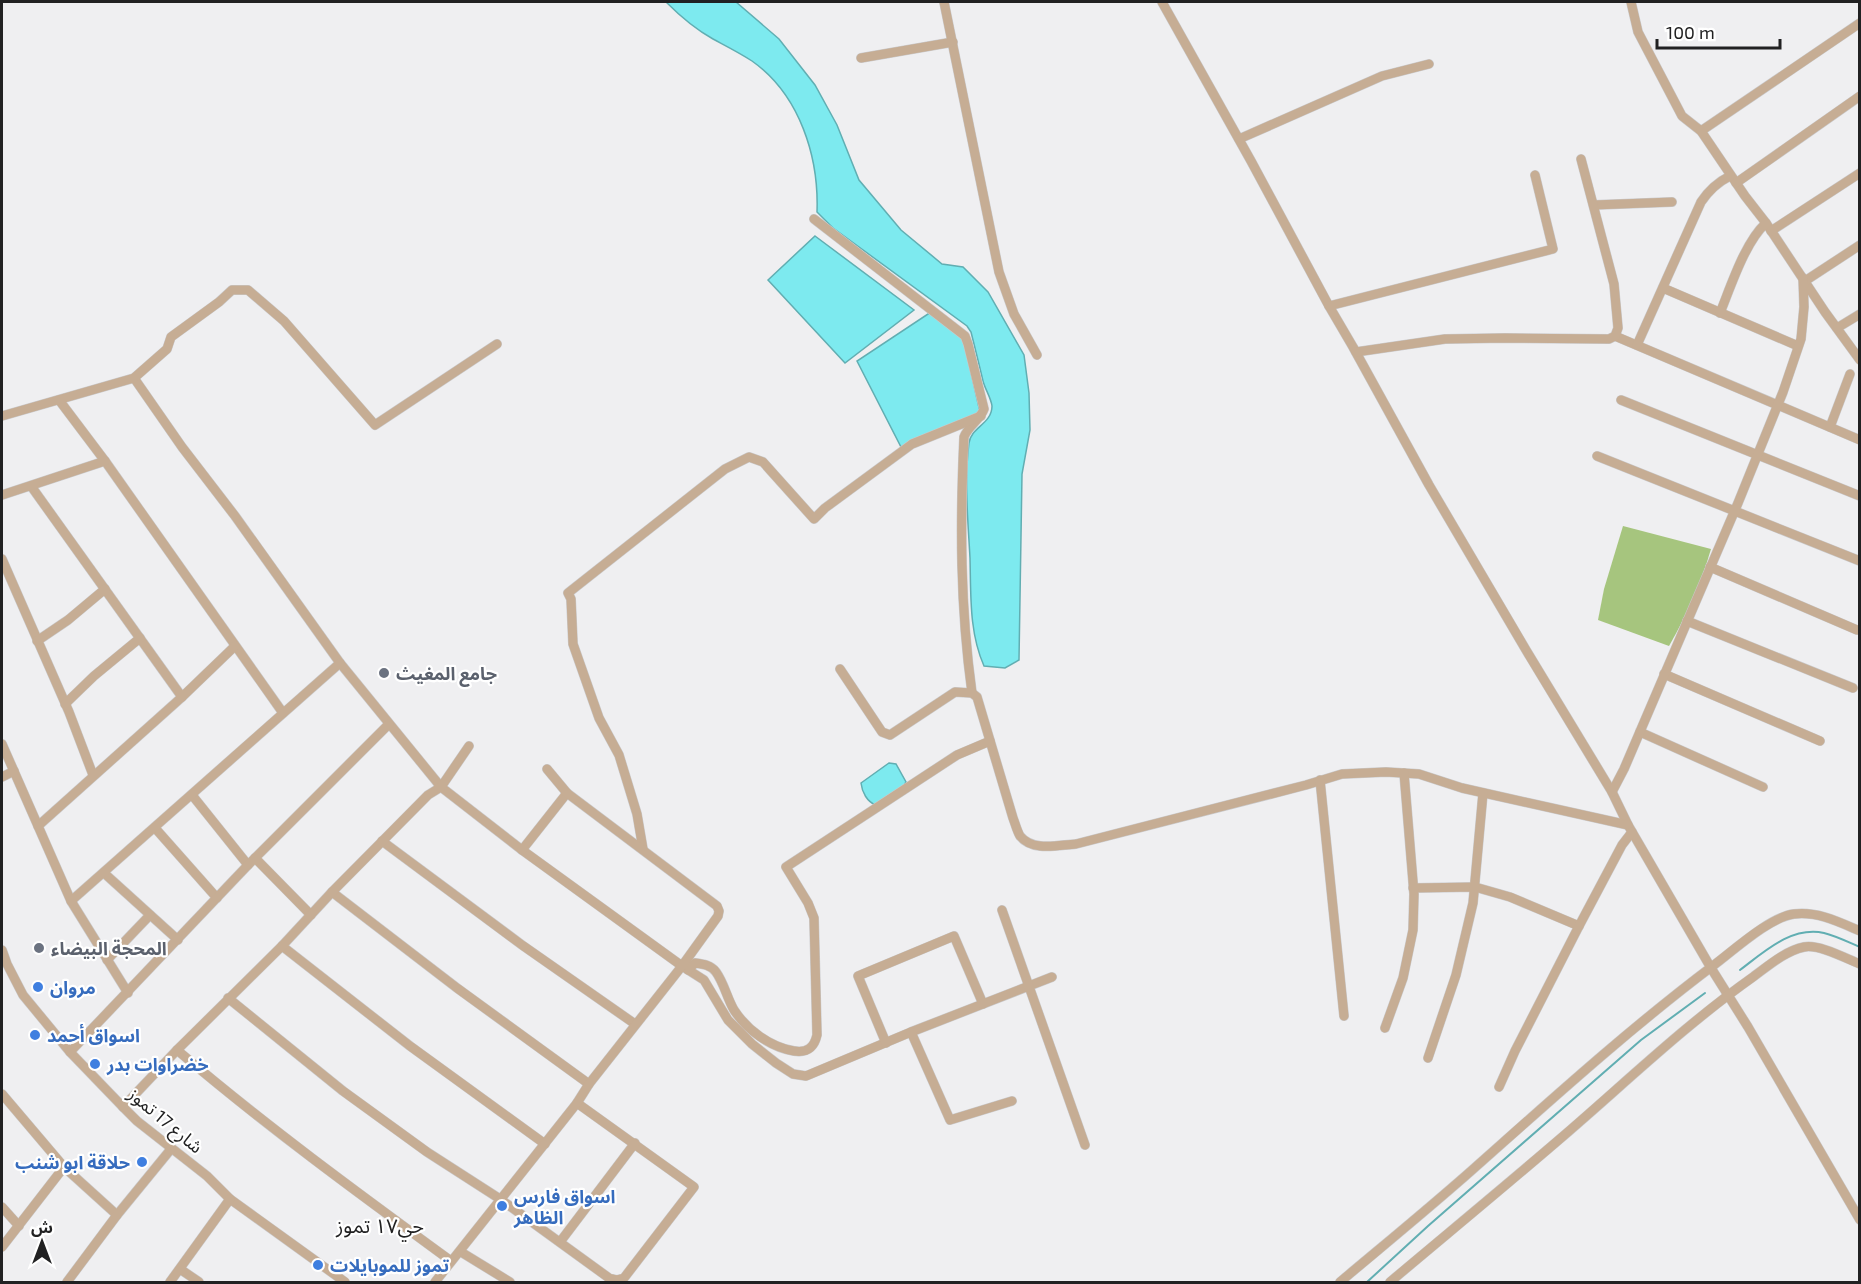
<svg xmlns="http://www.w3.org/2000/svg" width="1861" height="1284" font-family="'Exo 2','Noto Sans Arabic',sans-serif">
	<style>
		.forest { fill: #a6c57e }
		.water { fill: #7deaef; stroke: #61aeb2; stroke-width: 1.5 }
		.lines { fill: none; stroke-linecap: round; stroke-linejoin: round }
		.stream { stroke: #61aeb2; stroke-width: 2 }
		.street-casing { stroke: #cacacc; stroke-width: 10 }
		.street { stroke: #c6ad94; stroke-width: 9 }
		.worship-dot { fill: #6b7280; stroke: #fff; stroke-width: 2 }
		.shop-dot { fill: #3f7fe0; stroke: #fff; stroke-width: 2 }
		.labels { text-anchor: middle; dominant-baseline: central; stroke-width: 4.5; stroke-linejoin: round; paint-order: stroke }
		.worship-label { font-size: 18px; font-weight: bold; fill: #5b616d; stroke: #fff; text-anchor: start }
		.shop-label { font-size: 18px; font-weight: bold; fill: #366cbe; stroke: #fff; text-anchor: start }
		.street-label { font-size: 18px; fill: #212122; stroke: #fff }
		.neighbourhood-label { font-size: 20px; fill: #212122; stroke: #fff }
	</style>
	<rect width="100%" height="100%" fill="#efeff1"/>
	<path class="forest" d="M1623,526L1711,549C1701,583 1687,615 1669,646L1598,620L1604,589Z"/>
	<g class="water">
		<path d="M666,2H736L779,39L815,85L837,125L859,180L901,230L942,264L963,267L988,292L1024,355L1029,393L1030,430L1022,474L1019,660L1005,668L984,666C969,632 971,595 970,558C968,520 964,481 969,443C971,427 992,424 992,406C991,398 985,389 983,381C979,364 975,348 971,332L967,326L833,228L817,212C819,157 800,95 752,61C740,53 726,46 713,39C695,29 680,16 666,2Z"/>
		<polygon points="815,236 914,310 845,363 768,280"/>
		<polygon points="931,312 963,337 980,412 901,447 857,361"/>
		<path d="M889,763L896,764L906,782L903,787L876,805C867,802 862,792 861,783Z"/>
	</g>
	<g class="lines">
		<g class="stream">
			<path d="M1740,970C1764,952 1791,926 1824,933C1836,936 1848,942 1860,947"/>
			<polyline points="1367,1282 1428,1226 1641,1040 1705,993"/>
		</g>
		<defs>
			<g id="street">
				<polyline points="944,2 999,272 1014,314 1037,355"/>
				<polyline points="1162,2 1251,161 1329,306 1353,347 1429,485 1526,650 1612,792 1628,825 1711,968 1748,1027 1860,1220"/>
				<polyline points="1631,2 1638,32 1682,116 1701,131 1745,196 1766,223 1825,312 1860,360"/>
				<polyline points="861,58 953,42"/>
				<polyline points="1701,131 1860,23"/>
				<polyline points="1239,139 1382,76 1429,64"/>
				<polyline points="1736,183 1860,96"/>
				<polyline points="1594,205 1672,202"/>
				<path d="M814,219L965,336L968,344L984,409C980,420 968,426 964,437C960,524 960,606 972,693"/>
				<polyline points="1771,231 1860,173"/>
				<polyline points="1805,281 1860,245"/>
				<polyline points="1663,288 1798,346"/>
				<polyline points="1329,306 1553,249 1535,175"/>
				<path d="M1720,313C1731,286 1745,242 1766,223"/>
				<polyline points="1837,328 1860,314"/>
				<polyline points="1615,336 1860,440"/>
				<path d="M1637,345L1701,202C1709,190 1718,182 1730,176"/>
				<polyline points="1356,352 1445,339 1505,338 1609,339 1615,336 1618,328 1614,284 1581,159"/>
				<polyline points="134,378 182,447 235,516 340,663 441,787 522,850 682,966 704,980 728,1020 752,1044 776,1063 793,1074 806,1076 911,1032 1052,977"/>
				<polyline points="59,400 105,461 283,713"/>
				<polyline points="1621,400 1860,496"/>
				<polyline points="2,416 134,378 167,349 171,337 219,302 232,290 248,290 284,321 375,425 497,344"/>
				<polyline points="1830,427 1850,374"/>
				<polyline points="1597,456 1860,561"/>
				<polyline points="31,486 182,697"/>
				<polyline points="2,495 105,461"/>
				<polyline points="2,559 69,712 93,775"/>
				<polyline points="1710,567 1857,630"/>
				<polyline points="1687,621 1853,688"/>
				<polyline points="37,641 68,620 105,589"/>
				<path d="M840,669L882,732L890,735L955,692L972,693L977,697L1013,818C1015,823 1017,831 1020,836C1033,852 1058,845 1076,844L1306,785L1342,774L1386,772L1419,774L1462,788L1628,825"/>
				<polyline points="1664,674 1820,741"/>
				<polyline points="65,704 94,676 140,638"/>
				<polyline points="1640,732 1763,787"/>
				<polyline points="2,744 71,901 128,993"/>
				<polyline points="2,777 14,771"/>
				<polyline points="1320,780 1344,1016"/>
				<polyline points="1612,792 1624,769 1738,503 1783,392 1801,339 1804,307 1803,278"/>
				<polyline points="192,795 248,865"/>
				<polyline points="38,826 182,697 235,646"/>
				<polyline points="155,828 217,898"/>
				<polyline points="382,841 522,945 635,1024"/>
				<polyline points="643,849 637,814 619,755 599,718 573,644 571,599 568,593 725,469 749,457 763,462 814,519 825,508 912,444 981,416"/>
				<polyline points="522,850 567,793"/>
				<polyline points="255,858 311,915"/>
				<polyline points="104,873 178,940"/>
				<polyline points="1413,888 1475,887 1510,897 1579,926"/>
				<polyline points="332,892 457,988 589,1084"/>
				<polyline points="71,901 340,663"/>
				<polyline points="1002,910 1085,1145"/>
				<polyline points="282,946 410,1046 545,1144"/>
				<polyline points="2,950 7,964 23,995 70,1052 123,1107 137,1121 207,1176 230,1199 345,1282"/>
				<polyline points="107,960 150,915"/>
				<path d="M688,970L695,963C703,964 711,965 716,972C724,983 727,998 734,1010C747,1030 770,1047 794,1051C807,1053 814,1048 817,1035L814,918L808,903L786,867L957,755L990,741"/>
				<polyline points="228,998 343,1091 427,1152 500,1199 609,1278 617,1280 624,1278 694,1187 577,1103"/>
				<polyline points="1385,1028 1403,978 1413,930 1414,894 1404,773"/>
				<polyline points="911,1032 950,1120 1012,1101"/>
				<polyline points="886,1043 858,976 954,936 983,1004"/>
				<path d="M177,1050C265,1125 358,1193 451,1261"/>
				<polyline points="70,1052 248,865 389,724"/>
				<polyline points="1428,1058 1456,975 1473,903 1483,793"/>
				<polyline points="1499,1087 1515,1051 1579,926 1622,845 1632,832"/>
				<polyline points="2,1094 64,1167 117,1215"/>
				<polyline points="123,1107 177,1050 282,946 332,892 428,795 441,787 469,746"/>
				<polyline points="2,1207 19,1226"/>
				<polyline points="560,1242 635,1143"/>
				<polyline points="2,1247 64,1167"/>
				<polyline points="461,1252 510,1282"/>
				<polyline points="180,1269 199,1282"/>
				<polyline points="67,1282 117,1215 171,1149"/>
				<polyline points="170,1282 230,1199"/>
				<polyline points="435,1282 577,1103 589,1084 682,966 718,916 719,911 717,906 567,793 547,769"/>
				<path d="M1340,1282C1384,1245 1428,1209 1471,1171C1551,1100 1629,1029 1714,965C1734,950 1770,917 1794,914C1817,911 1839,922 1860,931"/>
				<path d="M1390,1282C1447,1234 1504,1187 1561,1138C1624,1084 1685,1025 1753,977C1768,966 1785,951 1804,947C1819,944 1845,958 1860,964"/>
			</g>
		</defs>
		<use href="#street" class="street-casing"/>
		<use href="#street" class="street"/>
	</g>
	<g class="worship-dot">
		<circle cx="384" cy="673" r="6"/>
		<circle cx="39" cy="948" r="6"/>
	</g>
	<g class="shop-dot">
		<circle cx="38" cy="987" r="6"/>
		<circle cx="35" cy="1035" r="6"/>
		<circle cx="95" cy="1064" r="6"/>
		<circle cx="142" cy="1162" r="6"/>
		<circle cx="502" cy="1206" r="6"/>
		<circle cx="318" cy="1265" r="6"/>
	</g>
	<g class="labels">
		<g class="worship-label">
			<text x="396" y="673">جامع المغيث</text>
			<text x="51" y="948">المحجة البيضاء</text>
		</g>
		<g class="shop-label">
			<text x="50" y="987">مروان</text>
			<text x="47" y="1035">اسواق أحمد</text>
			<text x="107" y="1064">خضراوات بدر</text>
			<text x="130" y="1162" text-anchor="end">حلاقة ابو شنب</text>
			<text x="514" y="1196">اسواق فارس<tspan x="514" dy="21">الظاهر</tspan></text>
			<text x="330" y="1265">تموز للموبايلات</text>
		</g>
		<g class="street-label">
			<text transform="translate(166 1120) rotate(40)">شارع 17 تموز</text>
		</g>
		<g class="neighbourhood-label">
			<text x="380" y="1225">حي۱۷ تموز</text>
		</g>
	</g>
	<rect width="1861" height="1284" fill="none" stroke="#212122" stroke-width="6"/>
	<g transform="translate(42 1242)" stroke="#ffffff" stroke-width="4.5" paint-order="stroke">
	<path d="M0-4.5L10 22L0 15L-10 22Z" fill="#212122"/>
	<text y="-9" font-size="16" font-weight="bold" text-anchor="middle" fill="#212122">ش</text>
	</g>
	<path d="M1657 39v9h123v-9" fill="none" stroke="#212122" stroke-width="3"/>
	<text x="1666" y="39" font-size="18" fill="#212122" stroke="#ffffff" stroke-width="4.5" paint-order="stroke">100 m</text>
</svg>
